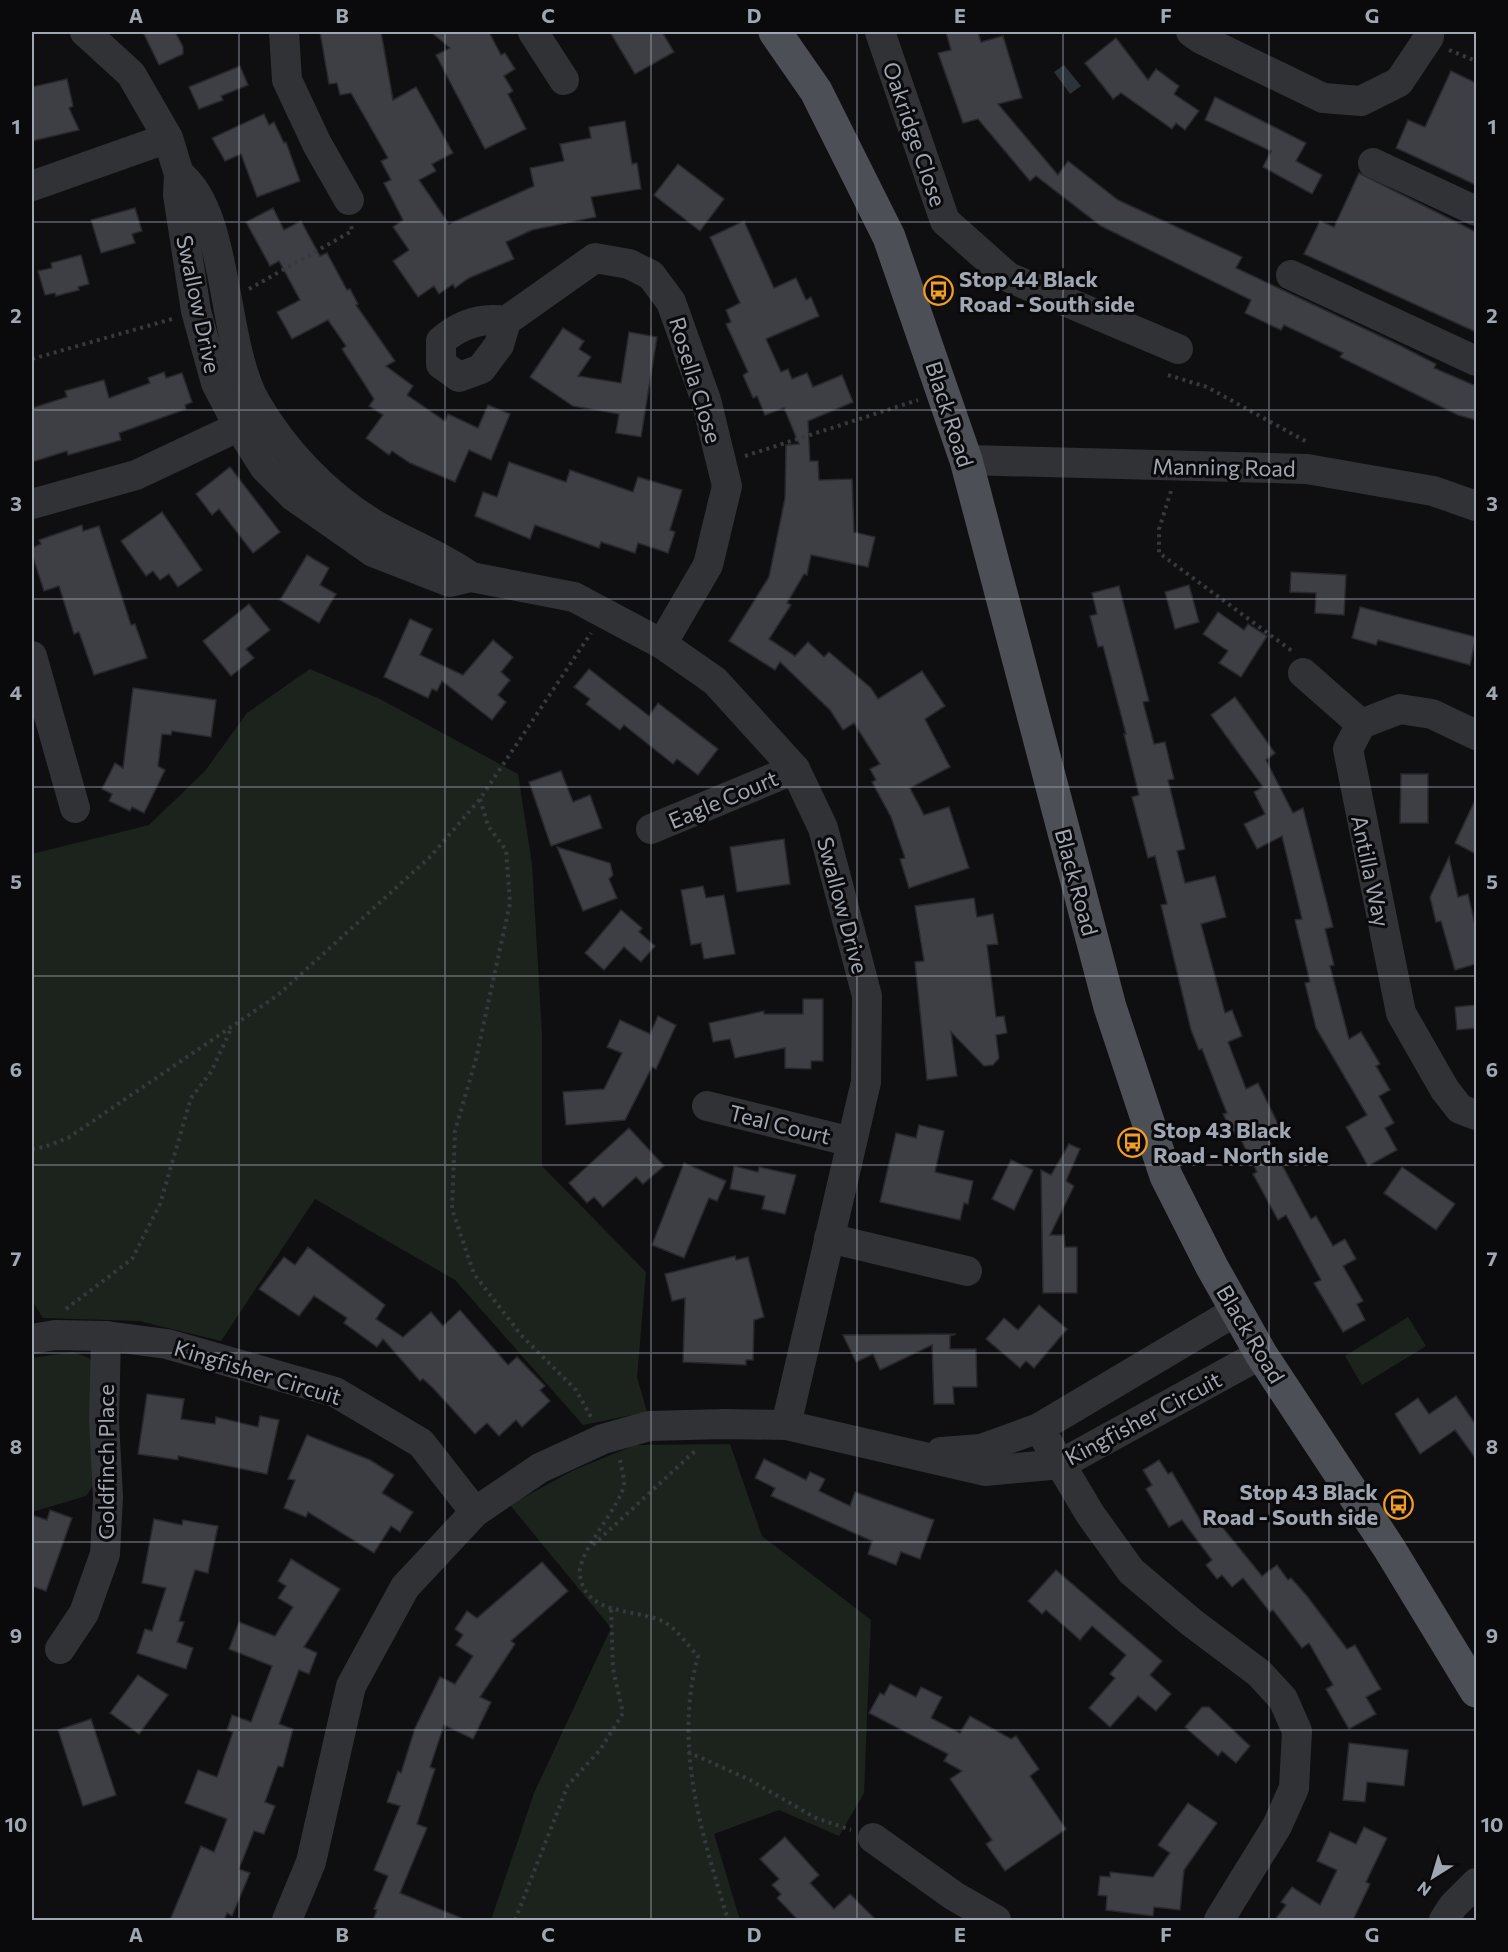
<svg xmlns="http://www.w3.org/2000/svg" width="1508" height="1952" font-family="Commissioner,sans-serif">
	<style>
		.green { fill: #1c231c }
		.water { fill: #293339 }
		.building { fill: #3e3f44; stroke: #29292d; stroke-width: 1.5 }
		.lines { fill: none; stroke-linecap: round; stroke-linejoin: round }
		.path { stroke: #36393d; stroke-width: 4; stroke-dasharray: 3 4.5; stroke-linecap: butt }
		.minor { stroke: #303236; stroke-width: 30 }
		.major { stroke: #4c4f55; stroke-width: 33 }
		.grid { fill: none; stroke: #a0a7b2; stroke-width: 1.5; stroke-opacity: 0.55 }
		.labels { text-anchor: middle; dominant-baseline: central; stroke-width: 6; stroke-linejoin: round; paint-order: stroke }
		.street-label { font-size: 22px; fill: #a0a7b2; stroke: #0a0a0c }
		.poi-label { font-size: 22px; font-weight: bold; fill: #a0a7b2; stroke: #0a0a0c; text-anchor: start }
		.neatline { fill: none; stroke: #a0a7b2; stroke-width: 2 }
		.grid-label { font-size: 20px; text-anchor: middle; font-weight: bold; fill: #a0a7b2 }
	</style>
	<rect width="100%" height="100%" fill="#0f0f11"/>
	<g class="green">
		<polygon points="310,669 380,699 518,774 532,864 542,1034 542,1166 646,1272 637,1377 647,1412 583,1425 455,1280 315,1199 221,1341 139,1321 43,1318 32,1301 32,854 149,825 205,771 247,713"/>
		<polygon points="1408,1317 1426,1346 1362,1385 1345,1356"/>
		<polygon points="73,1352 89,1358 96,1370 96,1481 86,1496 32,1512 32,1358"/>
		<polygon points="730,1444 762,1536 871,1620 864,1793 839,1836 779,1810 714,1834 740,1920 491,1920 534,1793 611,1628 510,1505 572,1471 635,1445"/>
	</g>
	<polygon class="water" points="1064,65 1081,86 1070,94 1054,72"/>
	<g class="building">
		<polygon points="143,32 175,32 183,47 183,54 159,65"/>
		<polygon points="320,32 381,32 393,100 416,87 453,153 432,164 436,171 419,180 449,224 534,186 530,168 564,161 560,144 591,138 589,127 625,121 632,164 637,163 641,189 591,197 596,217 532,230 506,242 514,259 469,278 455,288 453,284 439,294 434,286 418,297 393,261 409,250 393,227 403,220 384,183 391,180 381,161 388,158 351,93 340,95 337,83 329,84"/>
		<polygon points="431,32 489,32 501,55 505,53 515,69 504,76 513,91 508,94 526,129 485,149 436,55 450,48"/>
		<polygon points="610,32 662,32 674,52 635,74"/>
		<polygon points="946,32 978,32 981,42 1003,36 1022,98 998,104 1058,175 1068,161 1118,200 1242,257 1236,268 1399,345 1436,364 1434,368 1476,386 1476,420 1458,415 1340,357 1343,353 1284,325 1281,330 1245,313 1251,300 1101,226 1036,176 1030,181 978,119 963,123 938,53 951,50"/>
		<polygon points="1116,38 1148,80 1156,69 1179,86 1174,94 1199,111 1185,130 1176,123 1172,129 1121,93 1113,99 1085,63"/>
		<polygon points="240,66 248,85 221,96 223,100 199,109 189,87"/>
		<polygon points="1451,71 1476,83 1476,185 1396,148 1408,120 1425,127"/>
		<polygon points="67,79 73,106 69,108 79,130 32,141 32,87"/>
		<polygon points="1215,97 1306,143 1296,161 1322,175 1312,194 1263,167 1271,151 1205,120"/>
		<polygon points="264,114 269,125 274,122 284,143 286,142 300,181 257,197 241,154 225,161 212,138"/>
		<polygon points="678,164 724,199 700,231 654,195"/>
		<polygon points="1359,173 1476,232 1476,332 1304,254 1320,221 1334,227"/>
		<polygon points="135,208 142,231 132,234 135,243 101,253 91,220"/>
		<polygon points="273,208 284,230 301,221 320,256 327,253 347,290 350,289 358,304 356,305 395,361 386,366 413,386 407,395 445,421 448,414 478,428 488,405 510,414 491,460 469,450 455,482 410,463 392,451 389,455 366,438 383,415 369,406 374,399 342,349 346,346 328,320 292,339 277,312 300,300 279,261 270,266 246,222"/>
		<polygon points="744,221 774,288 796,278 806,300 811,297 819,316 766,339 781,372 788,369 792,379 807,373 813,387 842,375 853,402 808,421 810,461 818,461 819,480 852,479 854,532 875,537 868,567 811,555 807,575 804,574 787,603 791,605 769,639 795,656 808,642 824,657 829,652 871,688 878,699 922,671 945,706 925,719 950,767 910,788 924,815 949,807 969,868 909,888 900,859 905,858 891,817 872,782 876,780 870,769 880,764 854,723 843,730 830,710 780,662 775,670 729,641 769,577 785,498 786,445 799,444 784,408 765,415 757,396 753,398 743,375 748,372 726,324 731,322 726,310 740,303 710,237"/>
		<polygon points="81,255 89,284 78,287 79,290 56,296 55,293 45,295 38,271 52,268 51,263"/>
		<polygon points="563,328 584,341 579,349 591,357 578,376 621,383 629,332 657,337 641,437 616,433 619,414 573,406 530,377"/>
		<polygon points="164,372 166,378 182,373 192,402 185,405 186,409 119,433 121,440 68,455 67,451 32,462 32,408 67,397 65,391 104,380 109,398 150,383 148,378"/>
		<polygon points="509,462 566,482 570,470 633,492 638,477 682,490 670,530 675,532 668,553 638,543 635,553 601,542 599,548 535,525 530,539 475,516 483,492 497,497"/>
		<polygon points="230,467 280,532 253,553 219,509 212,515 196,494"/>
		<polygon points="162,512 202,570 178,587 169,574 160,580 153,571 146,576 121,541"/>
		<polygon points="82,525 83,531 99,526 131,625 135,624 147,658 94,675 79,632 74,634 59,586 44,591 32,554 32,548 41,544 39,540"/>
		<polygon points="307,555 329,568 320,585 336,594 319,623 280,600"/>
		<polygon points="1291,572 1346,575 1344,615 1315,613 1316,593 1290,592"/>
		<polygon points="1189,585 1199,622 1175,629 1165,592"/>
		<polygon points="1119,586 1149,701 1143,702 1154,744 1165,742 1174,779 1168,780 1185,849 1177,851 1185,883 1215,876 1226,917 1201,924 1225,1013 1232,1010 1242,1036 1228,1042 1246,1089 1258,1083 1279,1126 1265,1133 1311,1219 1316,1216 1333,1246 1345,1239 1356,1259 1343,1266 1363,1301 1357,1304 1365,1320 1343,1332 1314,1283 1321,1280 1286,1215 1278,1220 1253,1174 1257,1172 1237,1132 1233,1134 1223,1114 1227,1113 1222,1101 1202,1049 1199,1050 1191,1030 1161,905 1167,904 1155,856 1148,858 1132,797 1139,795 1124,734 1126,734 1103,646 1098,647 1090,616 1097,614 1092,593"/>
		<polygon points="249,604 270,630 246,649 254,658 231,676 203,641"/>
		<polygon points="1360,607 1476,637 1470,665 1378,640 1376,645 1352,638"/>
		<polygon points="1218,612 1244,630 1248,624 1267,636 1241,677 1219,663 1228,651 1203,634"/>
		<polygon points="410,619 432,629 420,655 463,675 493,640 513,657 501,672 510,680 498,695 506,702 492,720 442,681 437,691 432,689 428,698 384,677"/>
		<polygon points="589,669 649,716 658,703 718,749 698,775 677,759 673,764 624,725 620,730 586,704 590,699 574,687"/>
		<polygon points="133,688 216,700 211,737 172,731 171,735 162,734 158,766 165,770 144,813 132,807 130,811 109,801 112,794 102,789 115,763 123,768"/>
		<polygon points="1235,697 1275,753 1266,760 1293,813 1303,808 1333,927 1325,929 1334,965 1330,966 1349,1039 1361,1032 1380,1064 1376,1066 1390,1090 1379,1096 1394,1123 1385,1128 1397,1150 1368,1166 1346,1127 1367,1115 1316,1028 1305,983 1310,982 1295,920 1302,919 1282,836 1257,849 1244,824 1265,814 1254,792 1263,787 1211,715"/>
		<polygon points="561,771 573,802 590,795 602,828 551,846 529,782"/>
		<polygon points="1401,774 1428,774 1428,823 1400,823"/>
		<polygon points="1476,798 1476,854 1455,843"/>
		<polygon points="784,839 790,884 737,892 730,847"/>
		<polygon points="557,847 610,863 613,875 609,879 617,898 583,911"/>
		<polygon points="1449,857 1458,897 1468,894 1476,929 1476,964 1455,970 1441,921 1436,922 1430,897"/>
		<polygon points="703,886 706,898 724,895 735,954 704,959 701,943 691,945 681,890"/>
		<polygon points="974,898 977,917 993,914 998,944 987,945 996,1017 1004,1016 1007,1033 996,1035 999,1058 993,1065 984,1066 951,1032 957,1076 927,1080 915,962 924,961 915,906"/>
		<polygon points="621,910 642,928 639,932 655,946 641,962 624,947 604,970 585,953"/>
		<polygon points="803,999 823,999 823,1061 811,1061 811,1069 785,1068 785,1048 735,1058 730,1039 713,1042 709,1023 764,1011 764,1014 803,1014"/>
		<polygon points="1476,1005 1476,1028 1457,1030 1455,1007"/>
		<polygon points="658,1016 676,1025 656,1069 652,1067 625,1120 566,1125 563,1092 604,1089 622,1053 607,1047 620,1020 650,1034"/>
		<polygon points="919,1125 944,1131 935,1172 973,1181 968,1204 964,1203 960,1220 880,1202 896,1133 916,1138"/>
		<polygon points="629,1128 664,1166 643,1184 636,1177 603,1207 594,1197 587,1203 569,1183"/>
		<polygon points="1069,1144 1080,1149 1066,1181 1074,1186 1050,1235 1064,1235 1065,1247 1077,1247 1077,1293 1043,1293 1041,1170 1051,1175"/>
		<polygon points="1011,1160 1033,1170 1014,1210 992,1199"/>
		<polygon points="684,1163 726,1181 717,1201 709,1198 684,1258 652,1245"/>
		<polygon points="734,1166 758,1172 759,1167 796,1175 785,1214 762,1209 765,1196 730,1189"/>
		<polygon points="1402,1167 1455,1204 1436,1230 1384,1193"/>
		<polygon points="308,1247 385,1305 376,1319 403,1337 431,1312 443,1326 460,1310 508,1365 517,1357 545,1386 540,1390 550,1401 522,1427 516,1420 499,1436 487,1423 475,1434 433,1388 423,1379 420,1381 383,1339 377,1347 344,1323 347,1318 314,1296 299,1316 259,1289 284,1257 295,1265"/>
		<polygon points="735,1256 736,1260 748,1257 764,1317 754,1320 753,1360 746,1360 746,1365 683,1362 685,1298 672,1301 665,1274"/>
		<polygon points="1039,1305 1067,1329 1034,1368 1026,1361 1020,1368 986,1339 1004,1318 1018,1330"/>
		<polygon points="956,1334 950,1336 950,1349 976,1349 977,1387 953,1387 954,1404 934,1404 932,1345 880,1370 873,1354 856,1362 843,1335"/>
		<polygon points="147,1394 184,1399 181,1419 215,1424 216,1417 258,1427 260,1416 279,1420 267,1474 178,1456 178,1460 138,1454"/>
		<polygon points="1456,1396 1476,1425 1476,1459 1455,1430 1420,1454 1395,1414 1418,1398 1429,1414"/>
		<polygon points="307,1435 370,1460 394,1475 382,1493 413,1512 400,1532 391,1526 374,1553 308,1512 306,1517 284,1508 295,1480 288,1479"/>
		<polygon points="764,1459 806,1480 810,1472 825,1479 819,1491 850,1506 855,1492 934,1520 920,1559 901,1552 896,1565 868,1554 872,1541 771,1496 775,1488 755,1478"/>
		<polygon points="1159,1460 1168,1474 1172,1472 1203,1525 1214,1517 1262,1576 1277,1565 1288,1580 1291,1578 1307,1596 1347,1649 1355,1645 1381,1689 1366,1697 1376,1714 1349,1729 1326,1689 1333,1685 1309,1643 1302,1648 1273,1610 1270,1612 1243,1578 1232,1587 1222,1575 1217,1579 1206,1565 1212,1560 1182,1520 1169,1527 1146,1489 1152,1485 1143,1470"/>
		<polygon points="50,1510 72,1518 46,1591 32,1586 32,1515 47,1520"/>
		<polygon points="154,1519 182,1525 183,1520 218,1526 208,1573 195,1570 179,1621 184,1622 177,1642 193,1648 186,1669 137,1653 145,1629 152,1631 166,1588 142,1583"/>
		<polygon points="291,1559 340,1589 304,1647 317,1653 309,1674 299,1670 279,1724 293,1729 283,1767 278,1766 265,1802 275,1806 264,1834 254,1831 239,1869 250,1873 232,1916 227,1913 224,1920 170,1920 201,1846 214,1852 227,1819 185,1803 198,1770 217,1777 233,1732 227,1730 232,1715 251,1722 272,1666 229,1649 239,1622 275,1636 293,1607 278,1598 286,1586 278,1581"/>
		<polygon points="542,1562 568,1591 511,1641 515,1644 480,1697 491,1702 473,1739 444,1725 430,1767 435,1769 417,1824 427,1828 400,1893 466,1920 373,1920 377,1910 374,1909 388,1876 374,1870 400,1806 387,1802 398,1771 401,1773 415,1728 440,1677 455,1684 473,1656 456,1645 463,1635 455,1629 467,1611 477,1618"/>
		<polygon points="1056,1570 1162,1661 1150,1675 1171,1694 1156,1711 1138,1696 1110,1727 1089,1708 1115,1678 1110,1674 1126,1655 1092,1626 1080,1640 1046,1610 1042,1614 1028,1601"/>
		<polygon points="138,1675 168,1695 139,1734 110,1713"/>
		<polygon points="890,1684 916,1697 921,1687 942,1697 931,1718 960,1733 970,1716 1011,1739 1016,1736 1039,1769 1030,1776 1066,1829 1005,1871 986,1844 992,1840 950,1779 962,1771 944,1761 948,1754 869,1713 880,1693 884,1695"/>
		<polygon points="1202,1707 1209,1707 1250,1746 1236,1763 1222,1751 1218,1756 1185,1727"/>
		<polygon points="91,1719 116,1795 83,1806 58,1730"/>
		<polygon points="1349,1743 1408,1750 1404,1786 1367,1782 1365,1802 1343,1800"/>
		<polygon points="1188,1803 1217,1823 1184,1870 1180,1910 1154,1907 1153,1916 1106,1910 1107,1896 1098,1895 1100,1876 1110,1877 1110,1872 1153,1877 1170,1853 1158,1845"/>
		<polygon points="1364,1827 1387,1838 1366,1882 1370,1884 1353,1920 1275,1920 1286,1905 1281,1902 1292,1887 1320,1905 1337,1870 1317,1861 1330,1832 1356,1844"/>
		<polygon points="785,1837 819,1875 810,1883 834,1909 850,1894 876,1920 798,1920 777,1898 781,1894 772,1885 779,1879 760,1859"/>
	</g>
	<g class="lines">
		<g class="path">
			<polyline points="1449,50 1476,61"/>
			<polyline points="249,289 352,231 351,224"/>
			<polyline points="32,359 172,319"/>
			<polyline points="1168,375 1207,387 1307,442"/>
			<polyline points="745,456 918,400"/>
			<polyline points="1171,491 1159,529 1159,553 1292,651"/>
			<polyline points="480,799 488,826 506,850 510,903 476,1059 455,1131 452,1209 474,1274 521,1335 576,1390 591,1417"/>
			<polyline points="32,1149 44,1147 68,1138 278,995 431,856 480,799 591,633"/>
			<polyline points="66,1309 132,1259 160,1204 191,1098 211,1072 232,1027"/>
			<path d="M620,1460C621,1467 624,1475 624,1483C624,1503 575,1554 580,1576C587,1616 633,1608 662,1621C675,1626 688,1646 698,1656C673,1747 702,1834 728,1920"/>
			<polyline points="593,1545 696,1450"/>
			<polyline points="688,1752 750,1780 816,1818 851,1830"/>
			<polyline points="515,1920 568,1785 600,1750 623,1713 613,1669 611,1609"/>
		</g>
		<g class="minor">
			<polyline points="85,32 131,74 168,138 179,174 178,195 196,311 216,383 239,427 265,468 293,496 373,552 450,582 471,577 574,597 662,644 715,681 795,769 823,828 867,996 866,1082 786,1425"/>
			<polyline points="284,32 287,80 317,144 349,200"/>
			<polyline points="533,32 564,80"/>
			<polyline points="880,32 945,221 1008,277 1178,349"/>
			<polyline points="1191,32 1201,39 1323,98 1361,101 1399,82 1429,37 1429,32"/>
			<polyline points="1373,163 1476,211"/>
			<path d="M179,174C230,213 221,343 256,403C284,451 325,494 372,523C404,542 438,554 468,575"/>
			<polyline points="32,186 168,138"/>
			<polyline points="1291,275 1476,361"/>
			<path d="M506,321C481,317 459,325 441,341V364L459,377L481,369L499,345L506,321L595,258L629,264L651,275L671,302L706,400L727,486L708,565L662,644"/>
			<polyline points="966,460 1307,469 1433,491 1476,506"/>
			<polyline points="32,504 136,475 255,419"/>
			<polyline points="32,656 75,808"/>
			<polyline points="1303,673 1361,724"/>
			<polyline points="1476,735 1432,714 1400,709 1361,724 1348,749 1401,1013 1445,1090 1460,1109 1476,1115"/>
			<polyline points="651,829 795,769"/>
			<polyline points="707,1106 852,1142"/>
			<polyline points="829,1238 967,1271"/>
			<polyline points="32,1339 55,1335 106,1336 167,1344 335,1392 421,1443 475,1512"/>
			<polyline points="1039,1428 1090,1514 1131,1571 1191,1622 1259,1673 1283,1699 1297,1731 1294,1788 1277,1826 1219,1920"/>
			<polyline points="941,1452 981,1449 1039,1428 1236,1311"/>
			<polyline points="60,1649 84,1613 105,1554 108,1497 104,1421 106,1336"/>
			<polyline points="873,1838 954,1896 996,1920"/>
			<polyline points="287,1920 311,1862 351,1686 405,1587 475,1512 540,1468 603,1439 649,1426 725,1424 786,1425 985,1471 1061,1464 1261,1354"/>
			<polyline points="1444,1920 1453,1906 1476,1883"/>
		</g>
		<polyline class="major" points="775,32 816,91 889,237 966,460 1110,1007 1166,1176 1212,1267 1261,1354 1389,1548 1476,1691"/>
	</g>
	<path class="grid" d="M239,32V1920M445,32V1920M651,32V1920M857,32V1920M1063,32V1920M1269,32V1920M32,222H1476M32,410H1476M32,599H1476M32,787H1476M32,976H1476M32,1165H1476M32,1353H1476M32,1542H1476M32,1730H1476"/>
	<defs>
		<symbol id="bus-ring" viewBox="-11 -11 22 22"><circle r="9.5" fill="#0a0a0c" stroke="#f39d25" stroke-width="1.5"/><path d="M-5-6H5V4H4V6H2V4H-2V6H-4V4H-5ZM-3.5-4V0h7V-4ZM-3.5 1.2v1.5H-2V1.2ZM2 1.2v1.5H3.5V1.2Z" fill="#f39d25"/></symbol>
	</defs>
	<g fill-rule="evenodd">
		<use href="#bus-ring" x="922" y="274" width="33" height="33"/>
		<use href="#bus-ring" x="1116" y="1126" width="33" height="33"/>
		<use href="#bus-ring" x="1382" y="1488" width="33" height="33"/>
	</g>
	<g class="labels">
		<g class="street-label">
			<text transform="translate(915 134) rotate(71)">Oakridge Close</text>
			<text transform="translate(199 304) rotate(78)">Swallow Drive</text>
			<text transform="translate(696 380) rotate(73)">Rosella Close</text>
			<text transform="translate(950 414) rotate(72)">Black Road</text>
			<text transform="translate(1224 467) rotate(1)">Manning Road</text>
			<text transform="translate(723 799) rotate(-23)">Eagle Court</text>
			<text transform="translate(1371 871) rotate(78)">Antilla Way</text>
			<text transform="translate(1077 882) rotate(75)">Black Road</text>
			<text transform="translate(843 905) rotate(75)">Swallow Drive</text>
			<text transform="translate(780 1124) rotate(14)">Teal Court</text>
			<text transform="translate(1251 1334) rotate(59)">Black Road</text>
			<text transform="translate(258 1372) rotate(17)">Kingfisher Circuit</text>
			<text transform="translate(1143 1418) rotate(-28)">Kingfisher Circuit</text>
			<text transform="translate(105 1462) rotate(-90)">Goldfinch Place</text>
		</g>
		<g class="poi-label">
			<text x="959" y="278">Stop 44 Black<tspan x="959" dy="25">Road - South side</tspan></text>
			<text x="1153" y="1129">Stop 43 Black<tspan x="1153" dy="25">Road - North side</tspan></text>
			<text x="1378" y="1491" text-anchor="end">Stop 43 Black<tspan x="1378" dy="25">Road - South side</tspan></text>
		</g>
	</g>
	<rect width="1508" height="1952" fill="none" stroke="#0a0a0c" stroke-width="66"/>
	<g transform="translate(1433 1877) rotate(217)" stroke="#0a0a0c" stroke-width="4.5" paint-order="stroke">
	<path d="M0-4.5L10 22L0 15L-10 22Z" fill="#a0a7b2"/>
	<text y="-9" font-size="16" font-weight="bold" text-anchor="middle" fill="#a0a7b2">N</text>
	</g>
	<rect x="33" y="33" width="1442" height="1886" class="neatline"/>
	<g class="grid-label">
		<text x="136" y="23">A</text>
		<text x="342" y="23">B</text>
		<text x="548" y="23">C</text>
		<text x="754" y="23">D</text>
		<text x="960" y="23">E</text>
		<text x="1166" y="23">F</text>
		<text x="1372" y="23">G</text>
		<text x="16" y="134">1</text>
		<text x="1492" y="134">1</text>
		<text x="16" y="323">2</text>
		<text x="1492" y="323">2</text>
		<text x="16" y="511">3</text>
		<text x="1492" y="511">3</text>
		<text x="16" y="700">4</text>
		<text x="1492" y="700">4</text>
		<text x="16" y="889">5</text>
		<text x="1492" y="889">5</text>
		<text x="16" y="1077">6</text>
		<text x="1492" y="1077">6</text>
		<text x="16" y="1266">7</text>
		<text x="1492" y="1266">7</text>
		<text x="16" y="1454">8</text>
		<text x="1492" y="1454">8</text>
		<text x="16" y="1643">9</text>
		<text x="1492" y="1643">9</text>
		<text x="16" y="1832">10</text>
		<text x="1492" y="1832">10</text>
		<text x="136" y="1942">A</text>
		<text x="342" y="1942">B</text>
		<text x="548" y="1942">C</text>
		<text x="754" y="1942">D</text>
		<text x="960" y="1942">E</text>
		<text x="1166" y="1942">F</text>
		<text x="1372" y="1942">G</text>
	</g>
</svg>
